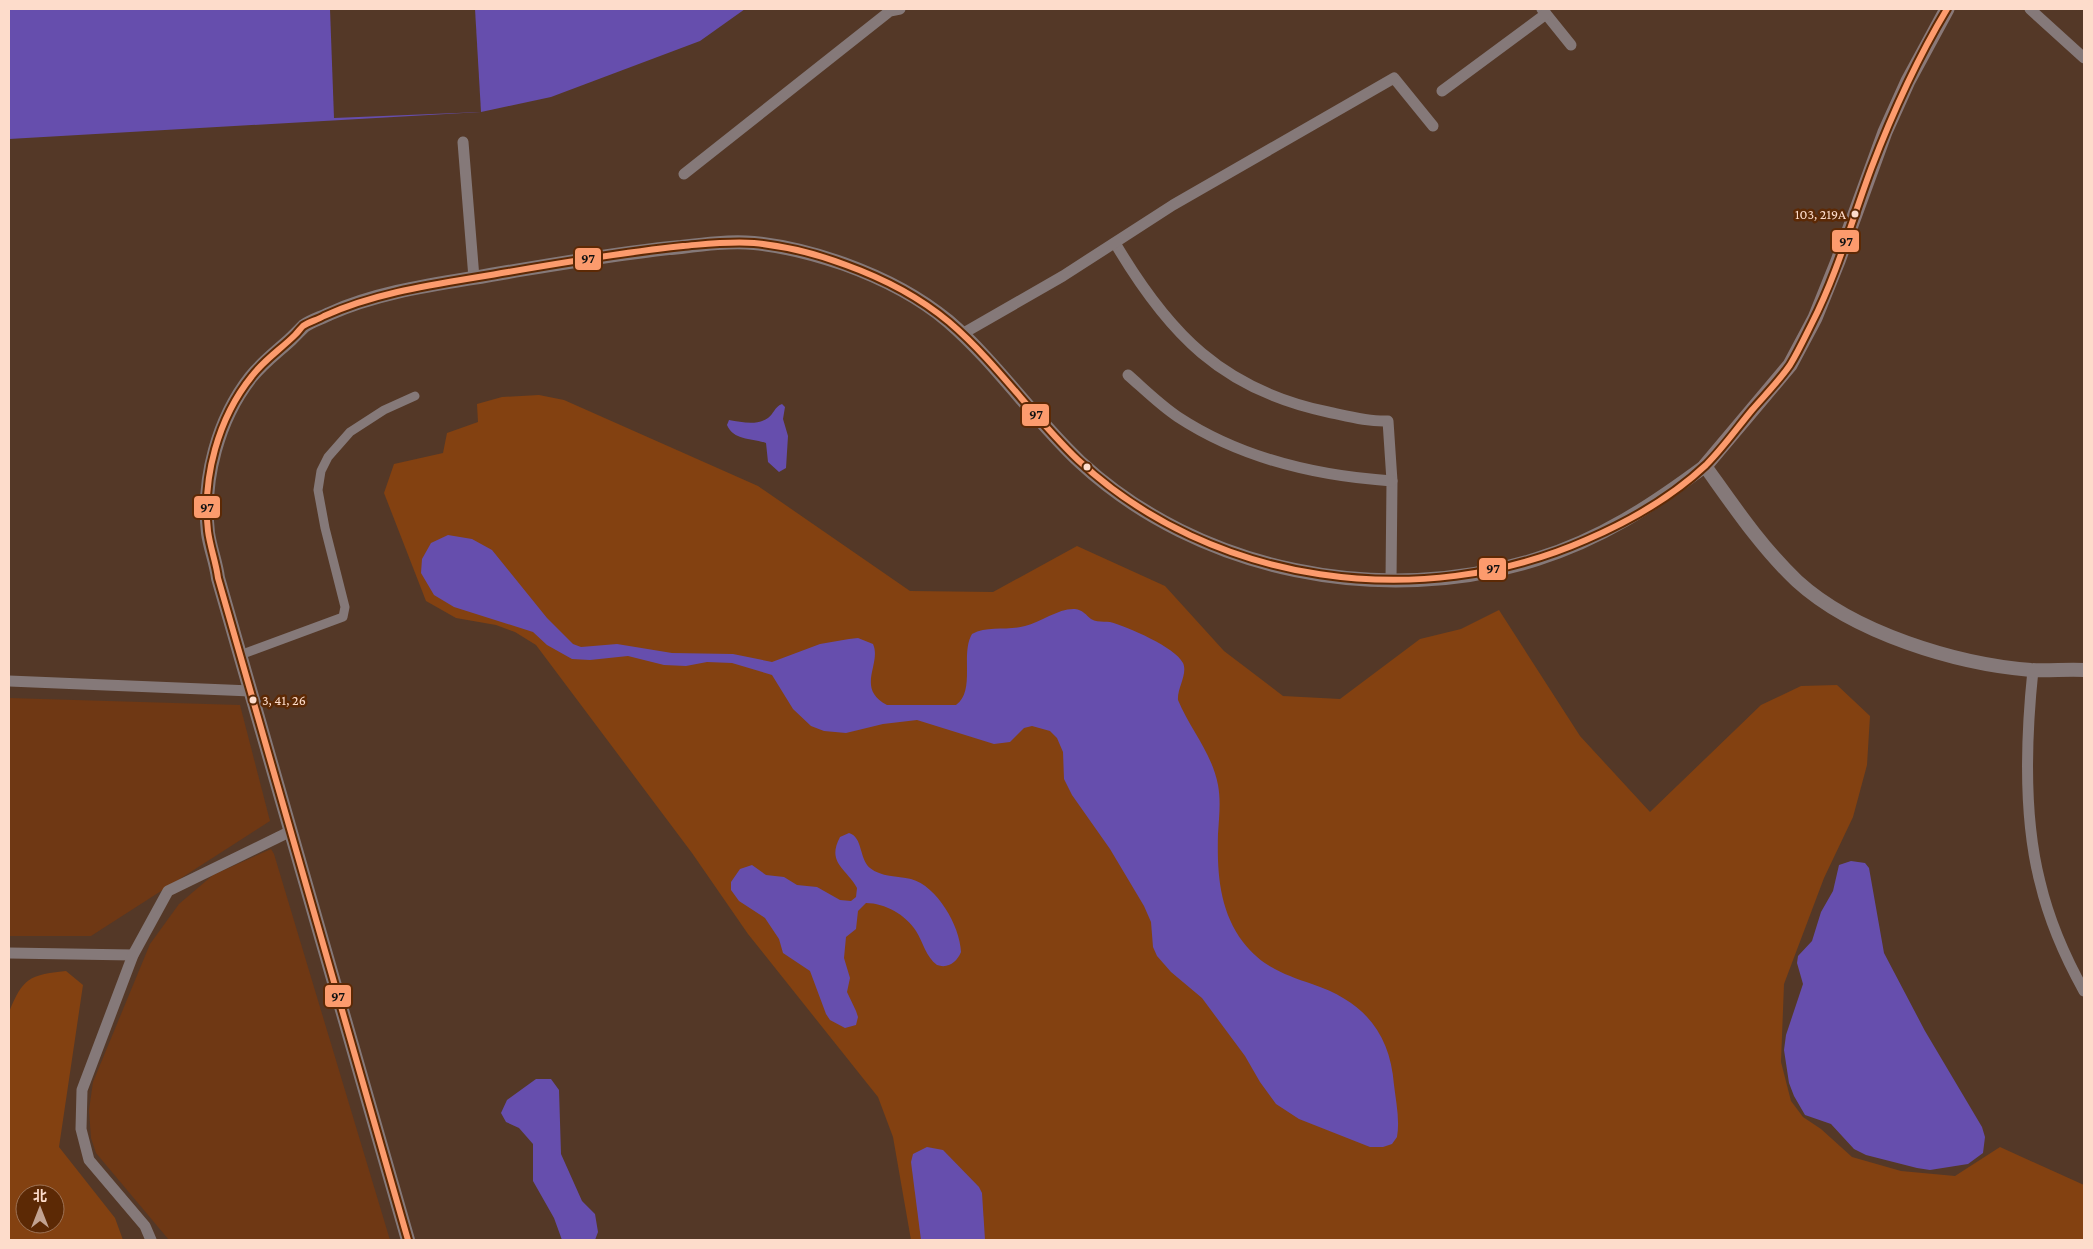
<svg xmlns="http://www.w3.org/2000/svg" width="2093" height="1249" font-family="'Crimson Pro','Noto Sans SC',serif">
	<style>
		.built { fill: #6f3814 }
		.green { fill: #834111; fill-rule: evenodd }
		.water { fill: #664ead }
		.pier { fill: #543827 }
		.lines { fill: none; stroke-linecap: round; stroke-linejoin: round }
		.pedestrian { stroke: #857979; stroke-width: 9 }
		.minor { stroke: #857979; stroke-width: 11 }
		.tertiary { stroke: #857979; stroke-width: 14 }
		.secondary { stroke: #8a7978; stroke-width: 15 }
		.bus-1-casing { stroke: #5c2905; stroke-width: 10 }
		.bus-1 { stroke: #fc9b6d; stroke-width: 6 }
		.bus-dot { fill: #fddccb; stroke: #5c2905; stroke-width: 2 }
		.labels { text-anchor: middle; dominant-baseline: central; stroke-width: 5; stroke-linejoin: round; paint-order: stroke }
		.bus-label { font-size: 14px; fill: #fddccb; stroke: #5c2905; text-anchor: end }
		.line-badge { stroke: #5c2905; stroke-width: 2 }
		.pale-badge-label { font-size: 14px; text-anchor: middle; font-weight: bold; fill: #111 }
	</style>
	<rect width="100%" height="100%" fill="#543827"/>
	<g class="built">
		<polygon points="9,698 240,705 270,821 91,936 9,936"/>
		<polygon points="271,849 274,854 390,1240 169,1240 96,1153 91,1138 89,1110 93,1082 150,944 179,904 213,875"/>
	</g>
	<g class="green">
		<polygon points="539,395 564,400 758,486 910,591 993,592 1077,546 1165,586 1224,651 1283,696 1340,699 1420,639 1461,629 1499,610 1580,736 1650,812 1761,705 1801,686 1837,685 1870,716 1867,765 1853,817 1824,878 1784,984 1781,1062 1791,1101 1803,1117 1821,1129 1852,1157 1901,1171 1955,1176 2000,1147 2084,1185 2084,1240 911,1240 893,1137 878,1097 748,934 692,853 536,645 515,632 496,625 456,618 426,601 384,493 394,464 443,453 447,433 478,422 477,404 502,397"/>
		<path d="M66,971L83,985L59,1147L115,1218L123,1240H9V1012C23,978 29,975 66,971ZM25,1194H55V1224H25Z"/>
	</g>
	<g class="water">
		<polygon points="9,9 745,9 700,41 551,97 481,112 9,139"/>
		<path d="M782,404L785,407L783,419L788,436L786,468L779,472L768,462L766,443C752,438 734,441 727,425L729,420C742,422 756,426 768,418C774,414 774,407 782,404Z"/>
		<path d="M448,535L472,539L492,550L547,618L573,644L581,647L617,644L672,653L733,654L772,662L820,644L849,639L858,638L873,644C882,664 855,688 887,705H956C976,690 960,654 972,634C988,625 1007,631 1025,626C1041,622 1059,608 1075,609C1083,610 1086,615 1091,619C1097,623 1104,621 1110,622C1128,627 1175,647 1183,663C1188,674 1177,688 1178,700C1190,729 1212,753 1218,785C1221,801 1219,818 1218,834C1217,872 1219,910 1243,942C1261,966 1285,975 1312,984C1363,1001 1390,1032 1394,1085C1396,1102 1400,1120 1397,1137L1392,1144L1383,1147H1370L1299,1119L1276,1104L1260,1082L1245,1056L1202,998L1171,972L1157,956L1153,947L1151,922L1144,906L1110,849L1072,795L1064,779L1063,752L1057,738L1050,731L1032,726L1024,728L1010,742L994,744L917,720L883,724L846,733L824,731L811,726L793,709L772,675L732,663L707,662L686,666L664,665L628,656L590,660L572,659L547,645L533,632L454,607L434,595L421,573L422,559L431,543Z"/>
		<path d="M849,833C863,837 859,859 870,868C881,877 897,876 911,879C937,886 960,926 961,952C957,962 948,969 937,965C926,957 923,942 916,931C906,915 885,903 866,903L858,911L856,929L846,937L844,958L850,978L847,992L856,1011L858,1017L856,1025L845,1028L830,1020L826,1014L810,971L783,953L779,939L765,918L739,901L731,890V882L740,869L752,865L766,875L784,877L797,885L817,887L840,900L851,901L856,897L857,888C847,869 826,863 840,837Z"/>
		<polygon points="1851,861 1865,863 1869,868 1884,953 1925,1031 1982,1127 1985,1137 1983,1153 1968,1164 1930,1170 1917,1168 1866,1155 1854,1149 1831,1124 1805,1115 1794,1096 1789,1083 1784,1050 1786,1035 1803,984 1797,963 1798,956 1812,941 1821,912 1833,891 1839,865"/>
		<polygon points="536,1079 551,1079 559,1090 561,1154 582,1201 595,1214 598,1232 595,1240 562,1240 554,1218 533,1181 533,1144 519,1128 506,1122 501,1113 507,1100"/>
		<polygon points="927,1147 943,1150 979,1187 982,1193 985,1240 921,1240 911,1162 913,1154"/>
	</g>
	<polygon class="pier" points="330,9 475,9 481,112 334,118"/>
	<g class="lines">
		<polyline class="pedestrian" points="240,655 343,617 345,607 325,528 318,490 321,471 328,457 350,432 384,410 415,396"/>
		<g class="minor">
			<polyline points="1542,9 1571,45"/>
			<polyline points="2030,9 2084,58"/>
			<polyline points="1442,91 1546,14"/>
			<polyline points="463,142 474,278"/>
			<polyline points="684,174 890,11 900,9"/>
			<path d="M1115,243C1168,333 1222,390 1328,412C1347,416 1368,422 1388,421L1392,481L1391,581"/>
			<polyline points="962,334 1063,276 1173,205 1394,78 1433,126"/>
			<path d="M1128,375C1144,389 1160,405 1178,417C1242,459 1316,476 1392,481"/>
			<path d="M2033,670C2026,737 2023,816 2040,882C2049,920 2065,957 2084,991"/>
			<polyline points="9,681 251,691"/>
			<polyline points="9,953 133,955"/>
			<polyline points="151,1240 145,1226 89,1160 81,1129 82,1090 133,955 168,891 291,831"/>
		</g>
		<path class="tertiary" d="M408,1240L218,578C216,562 210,548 208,533C202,479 218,419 251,377C263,362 278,351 291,339C293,337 303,327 304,326C311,321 321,318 329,314C384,289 448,283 508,272C565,263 623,252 681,247C705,244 730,241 754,243C784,246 815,254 844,264C880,277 918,296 948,321C997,363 1033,418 1080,462C1199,572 1383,608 1537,559C1601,539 1651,506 1705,466C1733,505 1761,547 1797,581C1854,633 1956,664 2031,670C2049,671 2067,669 2084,670"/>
		<polyline class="secondary" points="1705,466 1790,365 1815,318 1838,261 1885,132 1908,81 1947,9"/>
		<defs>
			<path id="bus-1" d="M408,1240L218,578C216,562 210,547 208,531C202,478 218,418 252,376C264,360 281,349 295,335C298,332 300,329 303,326C309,322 317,320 324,316C381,290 446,283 508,272C566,262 624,252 683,246C707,244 730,241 754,243C785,246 817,254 846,265C882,278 919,297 949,322C997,363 1032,416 1078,460C1212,585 1420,613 1586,540C1628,522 1673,496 1706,465C1723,448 1737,428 1752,410C1764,396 1779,381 1790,365C1798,352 1805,337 1812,323C1837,274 1852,220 1871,169C1892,114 1917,59 1947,9"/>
		</defs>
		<use href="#bus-1" class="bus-1-casing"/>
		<use href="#bus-1" class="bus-1"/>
	</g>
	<g class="bus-dot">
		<circle cx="1855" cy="214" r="4.5"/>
		<circle cx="1087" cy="467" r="4.5"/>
		<circle cx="253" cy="700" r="4.5"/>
	</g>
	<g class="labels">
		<g class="bus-label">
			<text x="1846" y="214">103, 219A</text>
			<text x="262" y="700" text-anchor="start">3, 41, 26</text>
		</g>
	</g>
	<g class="line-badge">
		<rect x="1831" y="229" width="29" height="24" rx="5" fill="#fc9b6d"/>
		<rect x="574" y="247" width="28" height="24" rx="5" fill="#fc9b6d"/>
		<rect x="1021" y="403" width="29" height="24" rx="5" fill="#fc9b6d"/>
		<rect x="193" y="495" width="28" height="24" rx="5" fill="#fc9b6d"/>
		<rect x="1478" y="557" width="29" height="24" rx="5" fill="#fc9b6d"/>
		<rect x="324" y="984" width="28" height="24" rx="5" fill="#fc9b6d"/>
	</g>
	<g class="pale-badge-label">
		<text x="1846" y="246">97</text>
		<text x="588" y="263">97</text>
		<text x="1036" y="419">97</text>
		<text x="207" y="512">97</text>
		<text x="1493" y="573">97</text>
		<text x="338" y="1001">97</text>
	</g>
	<rect width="2093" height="1249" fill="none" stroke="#fddccb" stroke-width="20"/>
	<g transform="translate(40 1209)"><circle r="24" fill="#5c2905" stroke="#9c7154"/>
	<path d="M0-4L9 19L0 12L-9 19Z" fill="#c2a392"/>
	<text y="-8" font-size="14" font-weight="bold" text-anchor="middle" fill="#fddccb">北</text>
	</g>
</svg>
